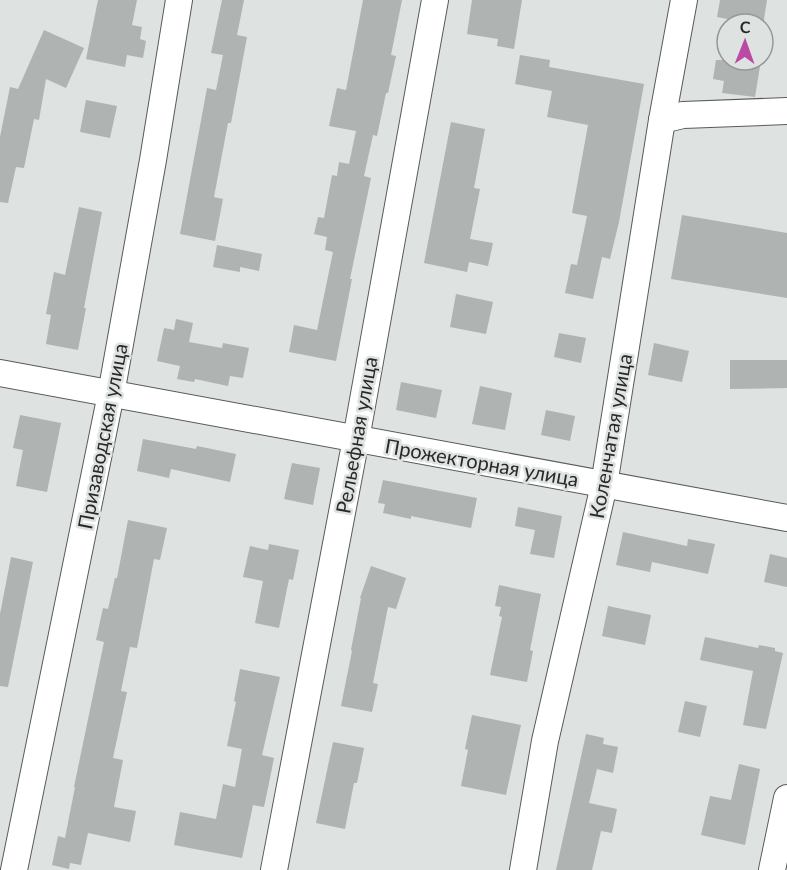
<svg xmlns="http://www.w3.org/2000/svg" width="787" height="870" font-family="Lato,sans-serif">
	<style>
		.building { fill: #afb3b1 }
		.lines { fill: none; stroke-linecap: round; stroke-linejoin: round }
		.street-casing { stroke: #585b59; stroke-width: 28 }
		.street { stroke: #fff; stroke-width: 26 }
		.labels { text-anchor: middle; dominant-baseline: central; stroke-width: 5; stroke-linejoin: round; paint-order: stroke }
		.street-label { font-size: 20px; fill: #282928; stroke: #dee2e0 }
	</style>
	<rect width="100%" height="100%" fill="#dee2e0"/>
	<g class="building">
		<polygon points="98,0 137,0 132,25 142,27 140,39 146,41 143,58 127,55 125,67 86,59"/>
		<polygon points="222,0 244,0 237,35 247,37 231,123 228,123 214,197 223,199 215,241 180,234 207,88 216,90 223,55 211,53"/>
		<polygon points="363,0 402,0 391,55 396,56 388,93 386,93 377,136 373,135 364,176 371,178 350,279 352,279 336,361 289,352 294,325 317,330 333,252 325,250 327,237 314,234 318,217 324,218 332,175 337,176 339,162 349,164 356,131 329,126 337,88 346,90"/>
		<polygon points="472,0 522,0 514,49 497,46 498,39 467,34"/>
		<polygon points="720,0 767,0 763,25 763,24 754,24 717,17"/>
		<polygon points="44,30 84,48 66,88 46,79 39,120 34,119 24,168 16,167 8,203 0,202 0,137 10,87 18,89"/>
		<polygon points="520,55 550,60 549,67 644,84 619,222 610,259 602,257 593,299 565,293 571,264 577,265 587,216 572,213 588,125 547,117 552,91 515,84"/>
		<polygon points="716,60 761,60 755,97 722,93 724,81 713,79"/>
		<polygon points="86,100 117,106 110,138 80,132"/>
		<polygon points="451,122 485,129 474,188 480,189 470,239 493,243 488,266 469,262 467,272 424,263"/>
		<polygon points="79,207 102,212 84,308 86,308 78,350 46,344 51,315 46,314 54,272 65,275"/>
		<polygon points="682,215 787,233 787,298 671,279"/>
		<polygon points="217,245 262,254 259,271 240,267 240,272 213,267"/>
		<polygon points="456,294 493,302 486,334 450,327"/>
		<polygon points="176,319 193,323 189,342 222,348 223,343 249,348 243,378 230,376 228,386 195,379 194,382 177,379 180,366 157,361 164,328 174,330"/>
		<polygon points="559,333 586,338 581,363 554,357"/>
		<polygon points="654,343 689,351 682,382 648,375"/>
		<polygon points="730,360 787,360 787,388 730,389"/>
		<polygon points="401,382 442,390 436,418 396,410"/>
		<polygon points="480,386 512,393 505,430 472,424"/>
		<polygon points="546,410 575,416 570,441 541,435"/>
		<polygon points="20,415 61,423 47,492 16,486 23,450 13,448"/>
		<polygon points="143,439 196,449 197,446 236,454 230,482 171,469 169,478 137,471"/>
		<polygon points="292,463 320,468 313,505 284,499"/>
		<polygon points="383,480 477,498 471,528 411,516 411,519 383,513 385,504 378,503"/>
		<polygon points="518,507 562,516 554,558 530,554 535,530 515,526"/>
		<polygon points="128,520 167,528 160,560 154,559 137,648 130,647 121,691 127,692 113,758 123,760 114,807 136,811 130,842 88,833 81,865 70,863 69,869 52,865 58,836 65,838 75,787 74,787 104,642 96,640 103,608 108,609 115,578 117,578"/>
		<polygon points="623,532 687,546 688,539 715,544 708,574 652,562 650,572 616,565"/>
		<polygon points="269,544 299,550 293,580 289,579 279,628 255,623 263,581 243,577 250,546 268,550"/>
		<polygon points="770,554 787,558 787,587 764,582"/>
		<polygon points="11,557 33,562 8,687 0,686 0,614"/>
		<polygon points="371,566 406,578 396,609 388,607 373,683 378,684 372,712 341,706 352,651 351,650 361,598 360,598"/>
		<polygon points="499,585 541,594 530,650 533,651 527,682 490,675 502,617 499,616 501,607 495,606"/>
		<polygon points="608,606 651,615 645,645 602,636"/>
		<polygon points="705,637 758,648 759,645 775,648 775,651 783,653 766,729 743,725 753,671 700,660"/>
		<polygon points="240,669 280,677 262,755 274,758 269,783 264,807 253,805 242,858 174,845 180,812 216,819 223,784 235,787 242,749 227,746 236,702 234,701"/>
		<polygon points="685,701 707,706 700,737 678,732"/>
		<polygon points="472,715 521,725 506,795 461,786 468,750 465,749"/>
		<polygon points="586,734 604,738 603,744 618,747 613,773 597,769 589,803 617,809 612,833 601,831 592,870 556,870"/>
		<polygon points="333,742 364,748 357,783 354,783 345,829 316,823"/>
		<polygon points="739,764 760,769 745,845 701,835 710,796 731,800"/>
	</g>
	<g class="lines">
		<defs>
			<g id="street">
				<polyline points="662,120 683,115 787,111"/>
				<polyline points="0,373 787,518"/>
				<polyline points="14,870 111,394 153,160 179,0"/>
				<polyline points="274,870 356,439 435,0"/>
				<polyline points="523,870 545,741 604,485 662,120 684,0"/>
				<polyline points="772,870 787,798"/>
			</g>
		</defs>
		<use href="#street" class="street-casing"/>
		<use href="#street" class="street"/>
	</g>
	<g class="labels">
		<g class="street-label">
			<text transform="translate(356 435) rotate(-80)">Рельефная улица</text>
			<text transform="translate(102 436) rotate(-79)">Призаводская улица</text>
			<text transform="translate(610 436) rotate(-80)">Коленчатая улица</text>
			<text transform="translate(482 462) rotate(10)">Прожекторная улица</text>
		</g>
	</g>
	<g transform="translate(745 42) rotate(1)"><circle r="28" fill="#dee2e0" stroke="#959896" stroke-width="1.5"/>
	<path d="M0-4.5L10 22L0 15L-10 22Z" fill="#bb4aa5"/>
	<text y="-9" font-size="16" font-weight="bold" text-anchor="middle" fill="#282928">С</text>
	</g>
</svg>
